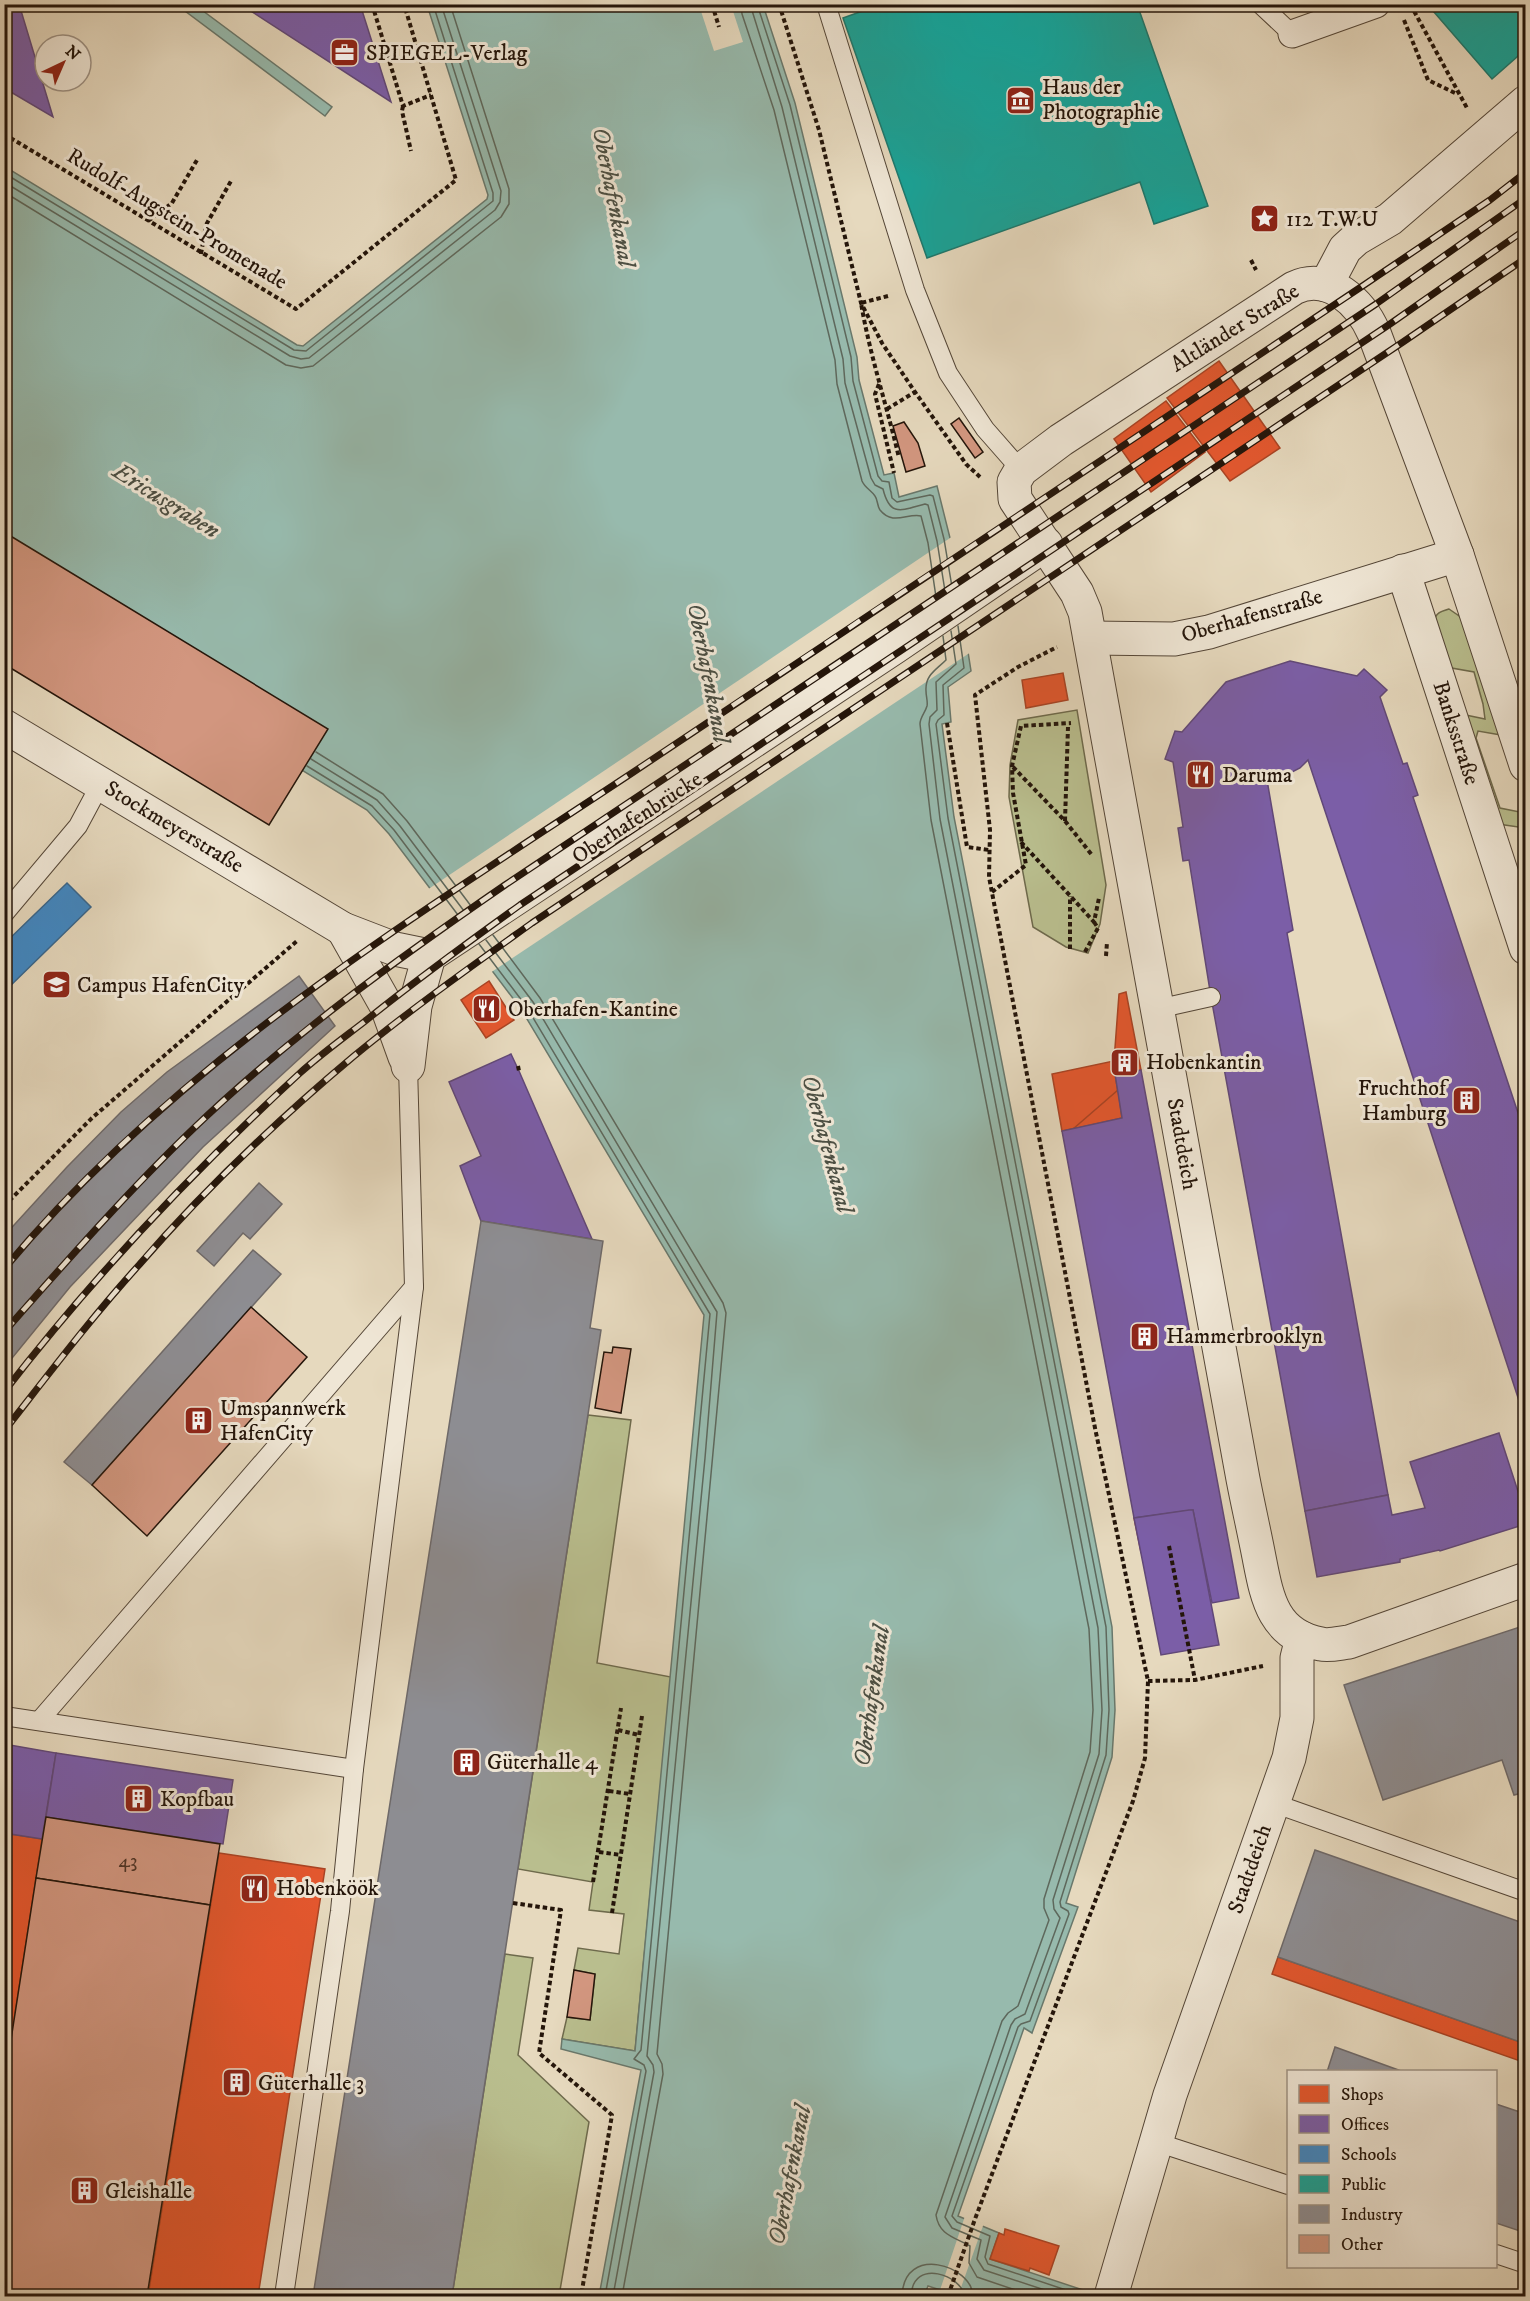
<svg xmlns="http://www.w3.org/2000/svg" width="1530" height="2301" font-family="'IM FELL DW Pica',serif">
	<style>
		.green { fill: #b9be8e; stroke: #6e6a4c; stroke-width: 1.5 }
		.water { fill: #97baad; stroke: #69786c; stroke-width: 1.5 }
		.pier { fill: #e6d9be }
		.shops { fill: #e4572e; stroke: #aa4323; stroke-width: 1.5 }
		.offices { fill: #7b5ea7; stroke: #614878; stroke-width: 1.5 }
		.schools { fill: #3f88c5; stroke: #37668d; stroke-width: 1.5 }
		.public { fill: #17a398; stroke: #1b786d; stroke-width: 1.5 }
		.industry { fill: #8d8d92; stroke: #6e6969; stroke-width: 1.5 }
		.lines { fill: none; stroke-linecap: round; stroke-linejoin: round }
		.shore { stroke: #5e685c; stroke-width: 1.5 }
		.building { fill: #d2967f; stroke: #24150a; stroke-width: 1.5 }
		.service-casing { stroke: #544637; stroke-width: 20 }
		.pedestrian-casing { stroke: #544637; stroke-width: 29 }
		.minor-casing { stroke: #544637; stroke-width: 35 }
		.path { stroke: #24150a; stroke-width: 4; stroke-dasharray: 4.5 3; stroke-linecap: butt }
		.service { stroke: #efe6d5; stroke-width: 18 }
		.pedestrian { stroke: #efe6d5; stroke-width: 27 }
		.minor { stroke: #efe6d5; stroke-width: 33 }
		.rail-casing { stroke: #24150a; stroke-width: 7 }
		.rail { stroke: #efe6d5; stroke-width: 4.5; stroke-dasharray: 14; stroke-linecap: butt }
		.labels { text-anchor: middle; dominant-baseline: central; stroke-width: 6; stroke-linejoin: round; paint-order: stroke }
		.number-label { font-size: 20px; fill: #503527 }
		.poi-label { font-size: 22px; fill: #24150a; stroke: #efe6d5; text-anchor: start }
		.street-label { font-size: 22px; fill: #24150a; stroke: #efe6d5 }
		.water-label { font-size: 24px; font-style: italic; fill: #4c4f43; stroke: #efe6d5 }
	</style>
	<rect width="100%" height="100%" fill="#e6d9be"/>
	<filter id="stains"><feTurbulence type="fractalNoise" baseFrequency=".00333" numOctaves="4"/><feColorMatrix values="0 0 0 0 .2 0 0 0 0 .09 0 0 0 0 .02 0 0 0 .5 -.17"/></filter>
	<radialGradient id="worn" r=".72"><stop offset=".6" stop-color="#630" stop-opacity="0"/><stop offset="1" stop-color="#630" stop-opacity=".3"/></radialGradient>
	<g class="green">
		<path d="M1449,609L1462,618L1501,735L1478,731L1476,738L1500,808L1525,813V828L1498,824L1461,714L1485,719L1483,704L1474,672L1446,667C1443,656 1430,625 1436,616C1439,611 1444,611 1449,609Z"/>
		<polygon points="1077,710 1106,885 1100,924 1088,953 1066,947 1033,927 1009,797 1010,765 1018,720"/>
		<polygon points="588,1415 631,1420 597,1663 671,1677 635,2051 562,2039 567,2017 590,2020 595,1974 574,1970 578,1948 619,1954 624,1914 589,1910 593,1882 518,1869"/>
		<polygon points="505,1954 533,1958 518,2055 589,2122 559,2296 452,2296"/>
	</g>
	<g class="water">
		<polygon points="177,5 195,5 332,107 325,116"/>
		<polygon points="427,5 763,5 795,103 857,357 859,380 884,475 894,473 899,497 937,486 950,538 971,671 948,687 951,722 942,724 954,817 1112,1627 1115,1710 1112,1757 1066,1903 1078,1907 1032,2033 1024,2028 958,2216 999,2233 990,2259 1101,2296 959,2296 928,2286 924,2296 599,2296 641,2070 561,2049 562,2039 635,2051 704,1315 521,1009 389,834 367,810 5,588 4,166 297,345 303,346 487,199 488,195"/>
	</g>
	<g class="pier">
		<polygon points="699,5 731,5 743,42 714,51"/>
		<polygon points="953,536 971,652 490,973 427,890"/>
		<polygon points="965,2216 984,2223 958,2296 949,2296 939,2293"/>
	</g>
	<g class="shops">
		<polygon points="1219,361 1280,448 1230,481 1167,398"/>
		<polygon points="1166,401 1205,452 1151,492 1114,439"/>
		<polygon points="1063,673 1068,700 1026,708 1022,680"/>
		<polygon points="489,981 514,1020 486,1038 461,1000"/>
		<polygon points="1126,992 1141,1070 1115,1074 1122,1118 1062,1131 1052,1074 1114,1061 1119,994"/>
		<polygon points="1118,1090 1122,1118 1073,1129"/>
		<polygon points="1189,1510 1141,1552 1134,1518"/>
		<polygon points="4,1833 42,1839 4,2085"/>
		<polygon points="219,1853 325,1869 258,2296 148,2296"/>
		<polygon points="1278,1957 1526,2044 1526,2063 1272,1974"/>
		<polygon points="1005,2229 1059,2246 1049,2275 1030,2268 1029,2271 990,2259 999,2233 1004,2235"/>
	</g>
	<g class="offices">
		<polygon points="4,4 19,4 53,117 4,88"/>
		<polygon points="240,4 360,4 391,102"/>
		<polygon points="1290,661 1357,676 1364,669 1387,690 1380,697 1403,764 1407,763 1418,795 1413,797 1526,1137 1526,1422 1359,913 1308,760 1300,768 1292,772 1273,773 1267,780 1293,930 1287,933 1388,1495 1305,1511 1211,997 1189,860 1183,861 1178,828 1183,827 1173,762 1165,759 1175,731 1182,732 1226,682"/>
		<polygon points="511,1054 519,1071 592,1239 481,1221 460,1166 481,1156 449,1082"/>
		<polygon points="1141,1070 1239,1598 1212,1603 1193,1510 1134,1518 1062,1131 1122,1118 1115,1074"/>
		<polygon points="1499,1433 1526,1516 1526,1524 1440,1551 1439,1550 1400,1559 1400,1562 1317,1577 1305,1511 1388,1495 1392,1515 1425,1508 1410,1462"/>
		<polygon points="1189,1510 1193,1510 1219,1645 1161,1655 1134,1518"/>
		<polygon points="4,1744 56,1753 42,1839 4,1833"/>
		<polygon points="56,1753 233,1780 223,1844 46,1817"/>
	</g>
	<polygon class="schools" points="67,883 91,907 4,992 4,944"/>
	<g class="public">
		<polygon points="882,4 1137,4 1208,206 1154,224 1140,182 927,258 843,18"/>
		<polygon points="1427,4 1526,4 1526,49 1492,79"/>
	</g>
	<g class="industry">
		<polygon points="299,976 335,1026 203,1147 70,1287 4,1368 4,1236 67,1167 121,1112 167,1072"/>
		<polygon points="259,1183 282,1204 250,1239 243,1233 214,1266 197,1251"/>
		<polygon points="481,1221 603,1241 590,1328 601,1330 452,2296 313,2296"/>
		<polygon points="253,1250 281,1274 92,1485 64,1462"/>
		<polygon points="1526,1625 1526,1792 1514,1795 1502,1760 1383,1800 1344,1685"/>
		<polygon points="1315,1850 1526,1924 1526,2044 1278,1957"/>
		<polygon points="1335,2047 1404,2072 1327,2072"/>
		<polygon points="1496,2104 1526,2114 1526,2233 1496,2223"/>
	</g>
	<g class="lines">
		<g class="shore">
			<path d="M741,4L742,14L774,110L835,360L837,384L862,481C865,488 871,490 875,496C878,500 877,506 880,510C893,526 907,513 921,516L928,543L936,597"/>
			<path d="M750,4L782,107L843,359L845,383L871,478L875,485L883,489C890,518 902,510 925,504L928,505L937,541L945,591"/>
			<polyline points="757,4 790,105 851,357 853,381 878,476 882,481 889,482 892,498 897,502 930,495 933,496 944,539 952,587"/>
			<polyline points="4,173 294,350 306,351 493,201 493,193 433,4"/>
			<polyline points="4,182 290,356 301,359 309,358 495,210 500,202 501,191 441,4"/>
			<polyline points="4,192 286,365 301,368 313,366 501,217 509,204 509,189 450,4"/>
			<polyline points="958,626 964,668 943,685 944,715 938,720 936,724 948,818 1106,1627 1109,1710 1106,1755 1060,1902 1061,1907 1068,1911 1069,1914 1030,2021 1021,2024 1018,2027 952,2216 957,2222 990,2236 985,2257 988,2264 1084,2296"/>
			<polyline points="951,631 956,664 936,682 937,710 930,717 929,724 940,819 1098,1628 1102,1710 1099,1754 1053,1900 1054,1909 1060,1918 1025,2014 1015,2019 1011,2025 945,2217 952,2228 981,2240 977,2259 984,2270 1063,2296"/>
			<path d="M943,636L946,660C936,670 925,675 926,691C926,696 928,702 927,706C925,713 920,717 920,724L931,820L1089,1629L1093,1710L1090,1752L1044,1899V1908L1049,1920L1018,2006L1008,2013L1002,2021L936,2215C939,2235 954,2237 970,2246L969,2263L977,2277L1033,2296"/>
			<polyline points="316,752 383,794 407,821 471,906"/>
			<polyline points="311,759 377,800 400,826 464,911"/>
			<polyline points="307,766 372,806 394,830 458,915"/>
			<polyline points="493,935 540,998 723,1303 726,1313 657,2054 662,2064 663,2074 622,2296"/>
			<polyline points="486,940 533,1002 717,1312 705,1458 647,2056 653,2065 654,2072 613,2296"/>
			<polyline points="479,944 526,1006 710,1314 641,2050 634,2059 644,2065 646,2071 605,2296"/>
			<path d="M902,2296C904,2244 972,2265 973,2296"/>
			<path d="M911,2296C913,2257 963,2276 964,2296"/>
		</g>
	</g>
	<g class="building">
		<polygon points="959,418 983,452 975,458 951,424"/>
		<polygon points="904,422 918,443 925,466 906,472 893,426"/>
		<polygon points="4,532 328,729 269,825 4,664"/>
		<polygon points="251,1307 307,1357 147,1536 92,1485"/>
		<polygon points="613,1347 631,1349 621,1413 595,1408 604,1352 612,1353"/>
		<polygon points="46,1817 220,1844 210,1905 36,1878"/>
		<polygon points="36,1878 210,1905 147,2296 4,2296 4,2085"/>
		<polygon points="574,1970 595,1974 590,2020 567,2017"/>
	</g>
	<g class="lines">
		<defs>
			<g id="service">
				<polyline points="826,4 915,290 948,373 985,429 1021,470"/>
				<polyline points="1260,4 1292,34"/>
				<polyline points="4,914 78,826 101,783"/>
				<polyline points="1157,1009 1211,997"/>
				<polyline points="4,1716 354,1769"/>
				<polyline points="39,1721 414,1287"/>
				<polyline points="1273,1803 1526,1892"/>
				<polyline points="1156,2142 1288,2185"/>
				<polyline points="1496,2254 1526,2264"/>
				<polyline points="284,2296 340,1911 354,1769 414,1287 408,1066"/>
			</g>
			<polyline id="pedestrian" points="1292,34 1376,4"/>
			<g id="minor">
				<polyline points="1326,285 1345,249 1356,239 1390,219 1526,102"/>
				<polyline points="1403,571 1526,948"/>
				<polyline points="1090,638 1174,639 1209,632 1457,555"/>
				<polyline points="4,726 343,929 395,949 429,956"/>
				<path d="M1526,765L1457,555L1374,333C1361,303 1329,271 1294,288L1061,440L1021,470L1014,482L1015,499L1077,593L1085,612L1243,1479C1248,1505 1254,1531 1259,1557C1267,1598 1273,1635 1321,1644C1329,1646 1340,1643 1349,1642L1526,1579"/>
				<polyline points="343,929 387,1007 405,1057"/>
				<polyline points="408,1066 415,1006 429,956 895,647 1046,544"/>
				<polyline points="1111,2296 1170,2095 1289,1758 1297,1718 1297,1658 1302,1638"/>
			</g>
		</defs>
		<use href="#service" class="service-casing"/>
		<use href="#pedestrian" class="pedestrian-casing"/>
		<use href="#minor" class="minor-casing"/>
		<g class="path">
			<polyline points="372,4 403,106 431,95"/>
			<polyline points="712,4 719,27"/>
			<polyline points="779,4 819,130 861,303 882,343 915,392 966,464 980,477"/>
			<polyline points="1408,7 1414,11 1467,108"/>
			<polyline points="1404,20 1428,80 1457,94"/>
			<polyline points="403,106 402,111 411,151"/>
			<polyline points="4,134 296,309 456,180 404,4"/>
			<polyline points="148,221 172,203 197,160"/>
			<polyline points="201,254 206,225 231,181"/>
			<polyline points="1251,260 1256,270"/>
			<path d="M888,296L861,303C870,356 887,406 899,458"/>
			<polyline points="879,384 875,394 894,473"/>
			<polyline points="887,409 915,392"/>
			<polyline points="947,723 967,847 989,850"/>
			<polyline points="1013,767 1065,821 1092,855"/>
			<polyline points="1065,821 1068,727"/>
			<polyline points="1021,842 1094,922 1099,898"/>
			<polyline points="992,892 1026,865 1013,793 1012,766 1021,726 1071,723"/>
			<polyline points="1070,949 1070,896"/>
			<polyline points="1085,952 1098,928 1094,922"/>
			<polyline points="1106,956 1107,942"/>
			<polyline points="518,1066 519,1071"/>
			<polyline points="4,1206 92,1118 297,941"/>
			<polyline points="1169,1546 1195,1680"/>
			<polyline points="1148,1681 1195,1680 1263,1666"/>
			<polyline points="618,1730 639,1735"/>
			<polyline points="609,1791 630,1794"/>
			<polyline points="599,1852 621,1855"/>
			<polyline points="593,1882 621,1708"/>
			<polyline points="513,1903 561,1910 539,2053 612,2115 581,2296"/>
			<polyline points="612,1913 642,1716"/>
			<polyline points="948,2296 975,2219 1133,1801 1145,1758 1148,1681 1095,1428 989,877 990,830 975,695 1018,667 1057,647"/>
		</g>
		<use href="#service" class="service"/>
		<use href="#pedestrian" class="pedestrian"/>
		<use href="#minor" class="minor"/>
		<defs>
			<g id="rail">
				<path d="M4,1269C176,1062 410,920 632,773C875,610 1120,448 1364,285L1490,200L1526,172"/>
				<path d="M4,1332C65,1263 127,1192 193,1129C289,1037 396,960 505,885L1376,304L1526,198"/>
				<path d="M4,1392C93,1277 193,1171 300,1073C320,1055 342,1039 364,1022C415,981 467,943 520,905L1390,324L1526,229"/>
				<path d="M4,1431C48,1375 91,1318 139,1265C202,1192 280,1118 354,1056C411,1009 472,966 532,923L1403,342L1526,258"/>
			</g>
		</defs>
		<use href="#rail" class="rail-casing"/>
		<use href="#rail" class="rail"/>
	</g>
	<defs>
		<symbol id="office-square" viewBox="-11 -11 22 22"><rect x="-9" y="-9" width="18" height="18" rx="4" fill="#8f2418" stroke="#efe6d5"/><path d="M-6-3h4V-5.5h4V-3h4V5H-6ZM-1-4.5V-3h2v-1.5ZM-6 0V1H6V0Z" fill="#fff"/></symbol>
		<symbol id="museum-square" viewBox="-11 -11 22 22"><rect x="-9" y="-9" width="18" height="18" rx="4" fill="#8f2418" stroke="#efe6d5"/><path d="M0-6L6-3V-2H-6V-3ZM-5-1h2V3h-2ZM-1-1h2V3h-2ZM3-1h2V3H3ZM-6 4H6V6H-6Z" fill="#fff"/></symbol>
		<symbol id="sight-square" viewBox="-11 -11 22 22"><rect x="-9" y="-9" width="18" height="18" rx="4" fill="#8f2418" stroke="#efe6d5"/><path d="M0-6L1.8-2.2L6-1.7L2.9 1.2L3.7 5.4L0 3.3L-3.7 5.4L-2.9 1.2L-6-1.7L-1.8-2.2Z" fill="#fff"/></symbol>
		<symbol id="restaurant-square" viewBox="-11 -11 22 22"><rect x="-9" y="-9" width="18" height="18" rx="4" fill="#8f2418" stroke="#efe6d5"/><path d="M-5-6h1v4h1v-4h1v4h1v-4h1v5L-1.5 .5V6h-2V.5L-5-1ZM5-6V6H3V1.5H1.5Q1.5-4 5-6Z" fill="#fff"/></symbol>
		<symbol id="school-square" viewBox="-11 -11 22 22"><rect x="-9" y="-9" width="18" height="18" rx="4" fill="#8f2418" stroke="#efe6d5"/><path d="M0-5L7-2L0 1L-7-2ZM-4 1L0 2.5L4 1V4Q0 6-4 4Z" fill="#fff"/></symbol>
		<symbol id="building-square" viewBox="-11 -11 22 22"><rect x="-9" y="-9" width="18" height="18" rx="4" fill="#8f2418" stroke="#efe6d5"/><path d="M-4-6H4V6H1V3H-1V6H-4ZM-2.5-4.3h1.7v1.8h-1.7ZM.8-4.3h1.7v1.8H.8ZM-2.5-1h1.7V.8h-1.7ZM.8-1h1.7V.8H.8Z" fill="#fff"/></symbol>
	</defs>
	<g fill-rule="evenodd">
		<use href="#office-square" x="328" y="36" width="33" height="33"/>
		<use href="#museum-square" x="1004" y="84" width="33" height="33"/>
		<use href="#sight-square" x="1248" y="202" width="33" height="33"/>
		<use href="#restaurant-square" x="1184" y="758" width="33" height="33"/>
		<use href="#school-square" x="40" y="968" width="33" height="33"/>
		<use href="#restaurant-square" x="470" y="992" width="33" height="33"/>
		<use href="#building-square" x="1108" y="1046" width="33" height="33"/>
		<use href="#building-square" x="1450" y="1084" width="33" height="33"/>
		<use href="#building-square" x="1128" y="1320" width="33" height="33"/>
		<use href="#building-square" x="182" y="1404" width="33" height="33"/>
		<use href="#building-square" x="450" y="1746" width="33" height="33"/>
		<use href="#building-square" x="122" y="1782" width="33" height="33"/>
		<use href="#restaurant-square" x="238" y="1872" width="33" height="33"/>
		<use href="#building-square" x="220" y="2066" width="33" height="33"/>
		<use href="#building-square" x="68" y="2174" width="33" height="33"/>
	</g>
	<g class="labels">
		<g class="number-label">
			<text x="128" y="1861">43</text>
		</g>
		<g class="poi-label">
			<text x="366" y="53">SPIEGEL-Verlag</text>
			<text x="1042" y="87">Haus der<tspan x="1042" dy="25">Photographie</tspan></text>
			<text x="1286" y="219">112 T.W.U</text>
			<text x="1222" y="775">Daruma</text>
			<text x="77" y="985">Campus HafenCity</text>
			<text x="508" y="1009">Oberhafen-Kantine</text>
			<text x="1146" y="1062">Hobenkantin</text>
			<text x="1446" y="1088" text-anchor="end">Fruchthof<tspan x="1446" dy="25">Hamburg</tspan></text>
			<text x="1166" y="1336">Hammerbrooklyn</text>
			<text x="220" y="1408">Umspannwerk<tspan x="220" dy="25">HafenCity</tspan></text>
			<text x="487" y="1762">Güterhalle 4</text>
			<text x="160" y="1799">Kopfbau</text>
			<text x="276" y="1888">Hobenköök</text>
			<text x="258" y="2083">Güterhalle 3</text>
			<text x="105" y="2191">Gleishalle</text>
		</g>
		<g class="street-label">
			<text transform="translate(177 219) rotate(31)">Rudolf-Augstein-Promenade</text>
			<text transform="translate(1235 328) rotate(-32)">Altländer Straße</text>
			<text transform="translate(1252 616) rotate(-16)">Oberhafenstraße</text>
			<text transform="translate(1456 733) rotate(72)">Banksstraße</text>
			<text transform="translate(637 818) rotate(-33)">Oberhafenbrücke</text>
			<text transform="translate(174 827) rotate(31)">Stockmeyerstraße</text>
			<text transform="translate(1182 1144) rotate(80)">Stadtdeich</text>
			<text transform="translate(1250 1869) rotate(-71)">Stadtdeich</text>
		</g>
		<g class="water-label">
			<text transform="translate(613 197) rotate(79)">Oberhafenkanal</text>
			<text transform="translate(166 501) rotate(32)">Ericusgraben</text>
			<text transform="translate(708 673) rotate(79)">Oberhafenkanal</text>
			<text transform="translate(827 1144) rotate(75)">Oberhafenkanal</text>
			<text transform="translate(872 1696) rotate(-82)">Oberhafenkanal</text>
			<text transform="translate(790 2175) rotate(-79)">Oberhafenkanal</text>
		</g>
	</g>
	<rect width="1530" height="2301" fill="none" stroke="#e6d9be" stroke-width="24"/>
	<rect x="6" y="6" width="1518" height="2289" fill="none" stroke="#24150a" stroke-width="3"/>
	<rect x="12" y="12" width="1506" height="2277" fill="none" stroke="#24150a" stroke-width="1.5"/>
	<rect x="1287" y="2070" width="210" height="198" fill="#efe6d5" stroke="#9e9284" stroke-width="1.5"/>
	<rect x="1299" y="2085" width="30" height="18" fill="#e4572e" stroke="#9e9284" stroke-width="1.5"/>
	<text x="1341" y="2100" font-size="18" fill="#24150a">Shops</text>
	<rect x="1299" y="2115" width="30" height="18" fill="#7b5ea7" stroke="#9e9284" stroke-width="1.5"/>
	<text x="1341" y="2130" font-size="18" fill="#24150a">Offices</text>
	<rect x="1299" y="2145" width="30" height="18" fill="#3f88c5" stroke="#9e9284" stroke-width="1.5"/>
	<text x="1341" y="2160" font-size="18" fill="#24150a">Schools</text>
	<rect x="1299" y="2175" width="30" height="18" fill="#17a398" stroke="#9e9284" stroke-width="1.5"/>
	<text x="1341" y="2190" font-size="18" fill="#24150a">Public</text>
	<rect x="1299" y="2205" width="30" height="18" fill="#8d8d92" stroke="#9e9284" stroke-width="1.5"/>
	<text x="1341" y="2220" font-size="18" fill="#24150a">Industry</text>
	<rect x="1299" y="2235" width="30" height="18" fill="#d2967f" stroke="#9e9284" stroke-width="1.5"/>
	<text x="1341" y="2250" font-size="18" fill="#24150a">Other</text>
	<g transform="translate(63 63) rotate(44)"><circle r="28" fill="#efe6d5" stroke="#9e9284" stroke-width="1.5"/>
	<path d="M0-4.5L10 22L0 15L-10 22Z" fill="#8f2418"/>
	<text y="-9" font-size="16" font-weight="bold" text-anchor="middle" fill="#24150a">N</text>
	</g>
	<rect width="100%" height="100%" filter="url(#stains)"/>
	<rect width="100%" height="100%" fill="url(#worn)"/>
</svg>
